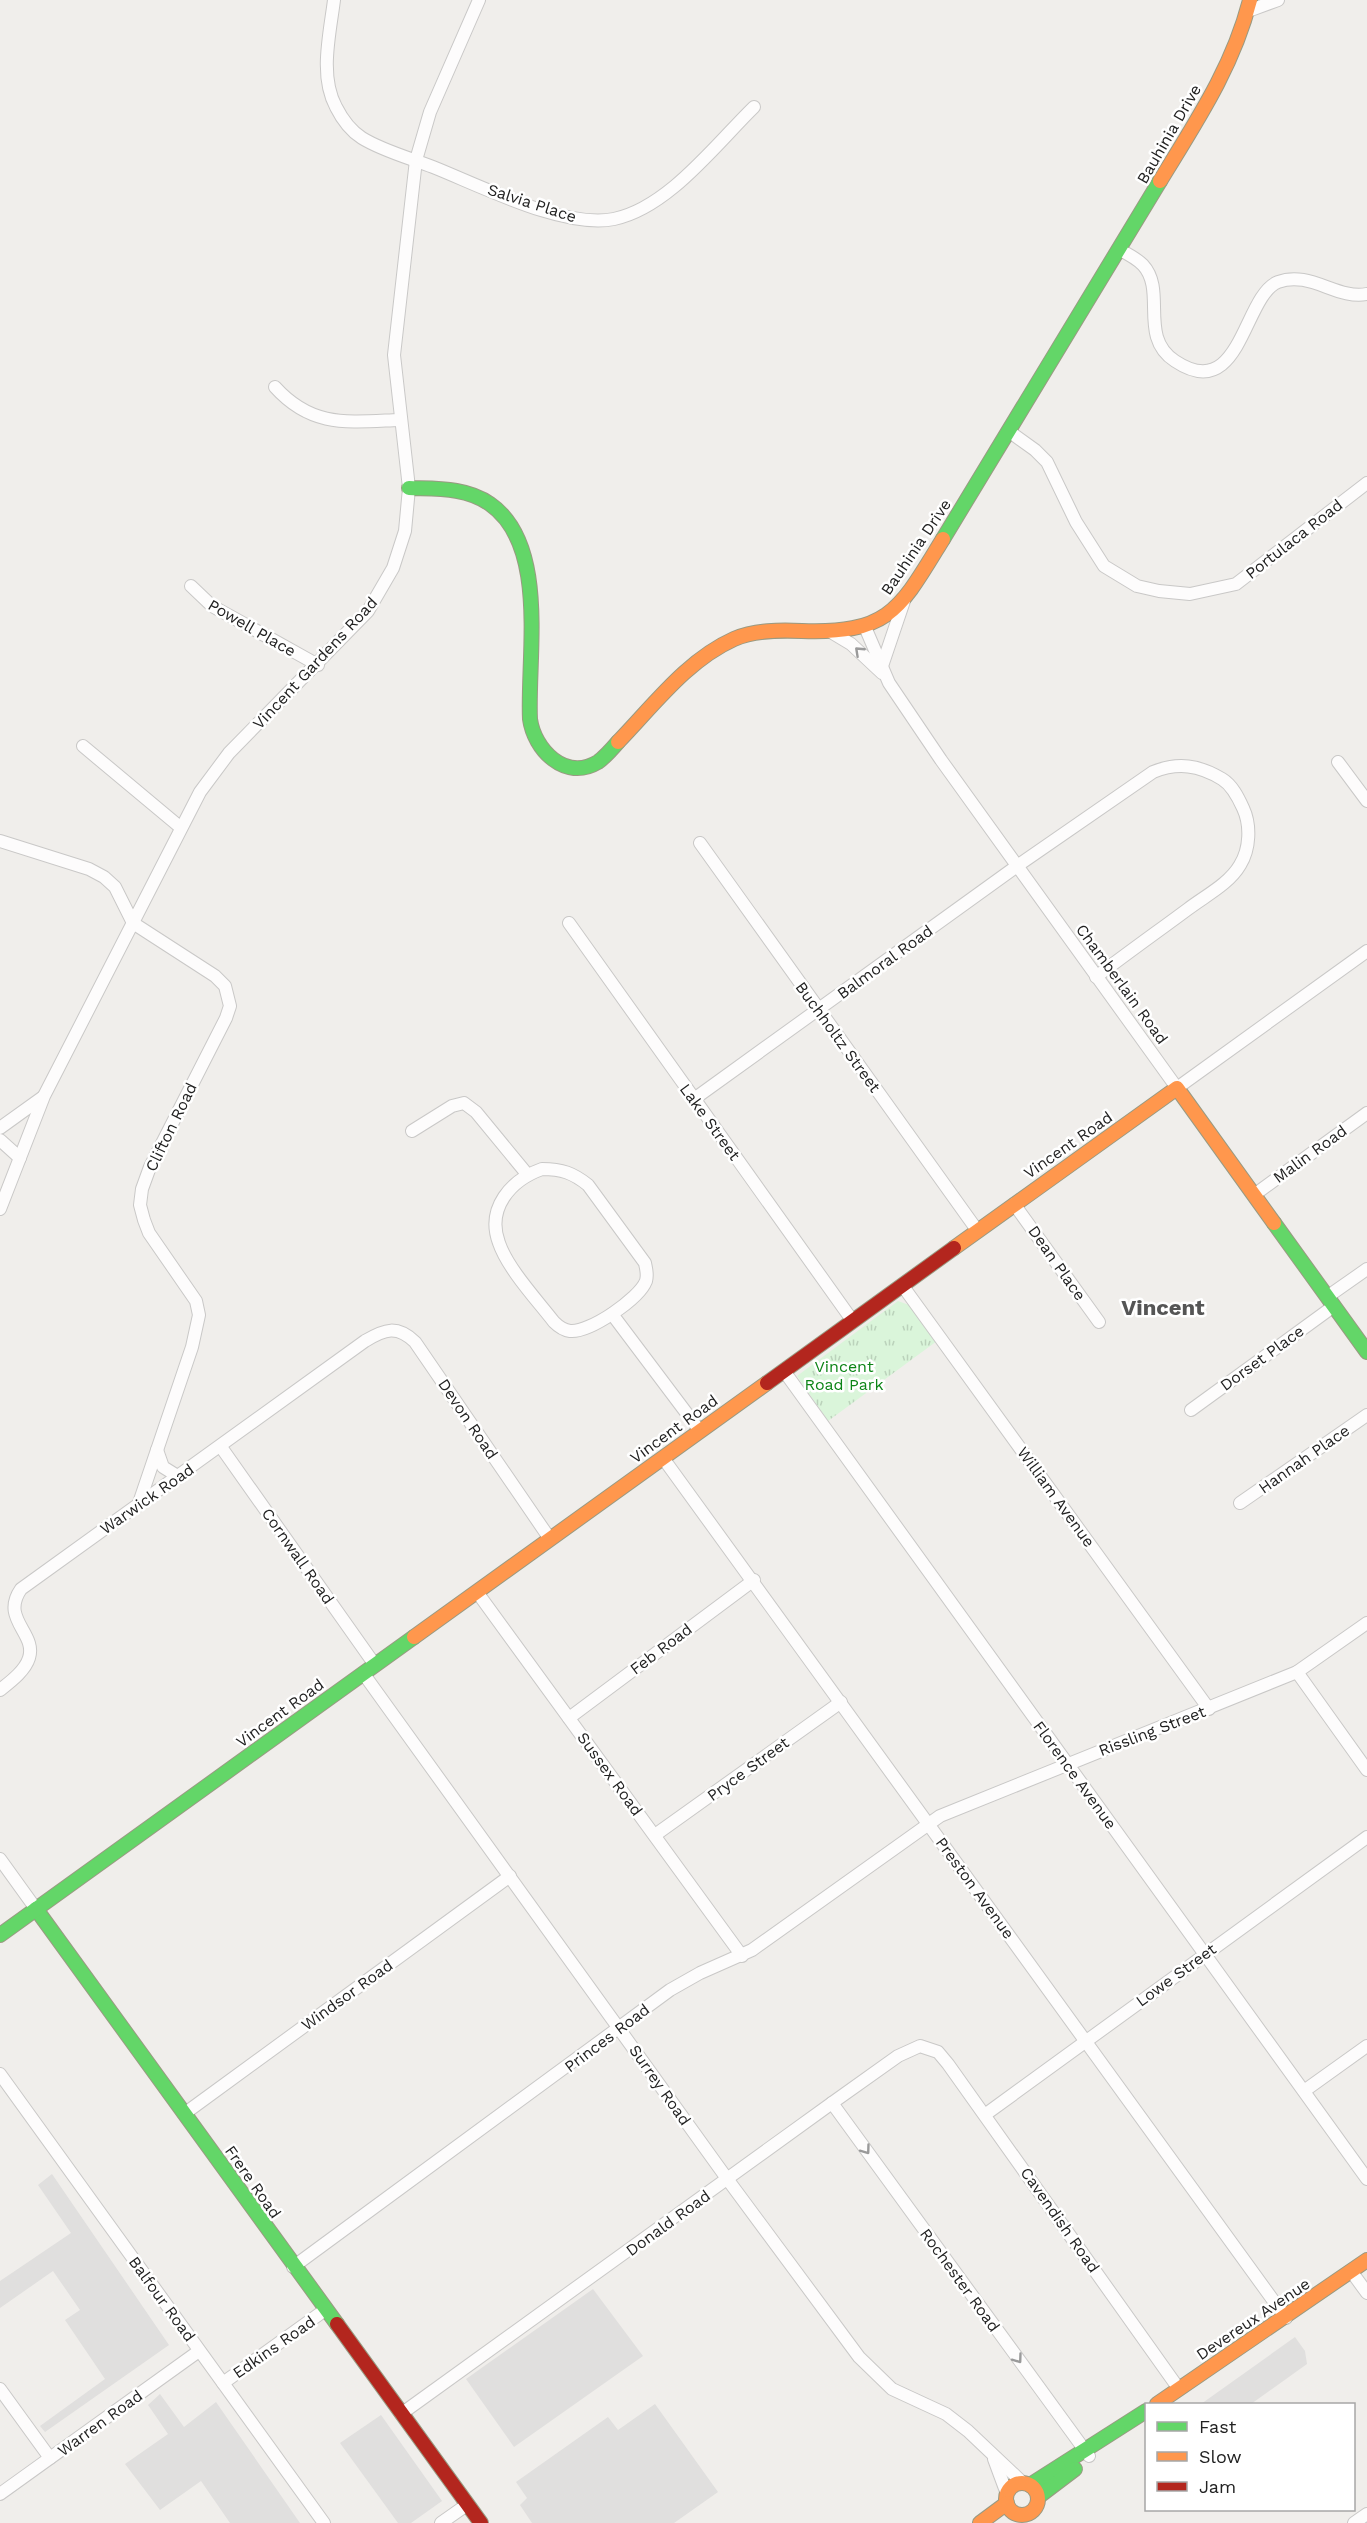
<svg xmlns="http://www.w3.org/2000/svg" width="1367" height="2523" font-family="'Work Sans',sans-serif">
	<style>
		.park { fill: url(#park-tufts) }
		.parking { fill: #e0dfde }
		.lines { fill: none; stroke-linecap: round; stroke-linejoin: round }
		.street-casing { stroke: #c9c8c7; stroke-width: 14 }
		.fast-casing { stroke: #999a82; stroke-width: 16 }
		.slow-casing { stroke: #999a82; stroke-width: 16 }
		.jam-casing { stroke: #999a82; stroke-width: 16 }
		.street { stroke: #fdfcfc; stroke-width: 12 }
		.fast { stroke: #63d668; stroke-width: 14 }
		.slow { stroke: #ff974d; stroke-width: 14 }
		.jam { stroke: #b3261e; stroke-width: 14 }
		.oneway { stroke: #9a9a9a }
		.labels { text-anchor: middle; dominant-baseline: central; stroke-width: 5; stroke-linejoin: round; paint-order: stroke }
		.street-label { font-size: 16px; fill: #222; stroke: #fff }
		.park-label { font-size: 16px; fill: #0c8416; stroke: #fff }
		.district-label { font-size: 22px; font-weight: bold; fill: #555; stroke: #fff }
	</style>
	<defs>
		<pattern id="park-tufts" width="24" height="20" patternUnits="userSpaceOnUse" patternTransform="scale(1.5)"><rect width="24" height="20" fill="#daf5da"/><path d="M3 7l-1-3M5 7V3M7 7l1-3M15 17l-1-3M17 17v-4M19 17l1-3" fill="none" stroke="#bbd2bb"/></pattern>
	</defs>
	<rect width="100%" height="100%" fill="#f0eeeb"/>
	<polygon class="park" points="898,1301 909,1305 937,1341 828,1421 797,1376"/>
	<g class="parking">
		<polygon points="52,2174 169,2345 45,2432 40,2426 105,2379 65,2320 80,2310 53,2271 0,2308 0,2281 71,2233 38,2185"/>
		<polygon points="593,2289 643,2356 514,2447 466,2379"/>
		<polygon points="1295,2337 1305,2351 1307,2364 1251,2404 1201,2404"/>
		<polygon points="160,2394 184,2427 216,2402 300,2523 230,2523 201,2481 160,2510 125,2464 168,2434 148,2405"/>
		<polygon points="655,2404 718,2492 674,2523 532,2523 520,2505 527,2498 516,2482 608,2417 618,2430"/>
		<polygon points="381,2415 442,2501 411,2523 398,2523 340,2443"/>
	</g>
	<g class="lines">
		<defs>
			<g id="street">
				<path d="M334,0C330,33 319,76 336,107C342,119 351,131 362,138C383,151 410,158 433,167C481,186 564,229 614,219C668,208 716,144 754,107"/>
				<polyline points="1248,11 1278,0"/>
				<path d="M1120,250C1128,254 1137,259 1143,265C1167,291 1138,337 1175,361C1241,405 1243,296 1278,282C1310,270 1337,300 1367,294"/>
				<path d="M275,387C312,428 348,422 399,420"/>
				<polyline points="1010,432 1035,450 1047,462 1076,522 1104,566 1137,586 1159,591 1190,594 1236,584 1367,483"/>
				<polyline points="191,586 212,606 318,665"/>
				<polyline points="865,627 889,683 941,760 1177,1088 1367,951"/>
				<polyline points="831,632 851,644 882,673"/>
				<polyline points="882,666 904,601"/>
				<polyline points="83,746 180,827"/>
				<polyline points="1338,762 1367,801"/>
				<polyline points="0,841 89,869 104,877 115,887 133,923 215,976 225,986 230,1006 226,1018 150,1167 142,1189 140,1205 144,1220 149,1233 196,1301 199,1315 192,1347 138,1506"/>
				<polyline points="700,843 977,1230"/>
				<polyline points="569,923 852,1320"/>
				<path d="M694,1099L1017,866L1153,772C1178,762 1199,765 1222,779C1232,785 1238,797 1243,808C1251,825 1250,849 1240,865C1229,884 1205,896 1188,909C1157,932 1126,954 1096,977"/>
				<polyline points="0,1128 43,1097"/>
				<polyline points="412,1131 452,1106 464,1103 476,1112 527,1174"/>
				<polyline points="0,1140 20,1158"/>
				<path d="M542,1169C562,1169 573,1173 588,1185L645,1263C646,1269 648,1274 646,1281C639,1299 589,1333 570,1331C563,1330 559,1327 554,1322C537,1300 508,1269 499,1243C486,1208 511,1180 542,1169Z"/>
				<polyline points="1254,1195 1367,1113"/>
				<polyline points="1014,1204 1099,1322"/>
				<polyline points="0,1209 44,1096 200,792 229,753 368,611 393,568 405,531 409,488 394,355 416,160 430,112 479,0"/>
				<polyline points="902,1285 1209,1709"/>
				<polyline points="1327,1297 1367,1269"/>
				<polyline points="612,1314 700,1431"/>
				<polyline points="784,1371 1367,2179"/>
				<polyline points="1191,1410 1334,1306"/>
				<polyline points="221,1447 375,1665"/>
				<polyline points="157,1450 163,1467 179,1477"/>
				<polyline points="663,1458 1286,2318"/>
				<polyline points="1240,1503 1367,1415"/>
				<polyline points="477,1592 742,1956"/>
				<polyline points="1297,1672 1367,1770"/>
				<polyline points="363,1673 728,2180 859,2357 892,2389 946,2414 968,2431 1023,2483"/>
				<path d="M0,1690C10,1682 25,1671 29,1658C37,1633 0,1619 21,1589L365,1341C385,1329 397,1325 415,1342L550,1539"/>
				<polyline points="569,1718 754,1580"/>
				<polyline points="655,1835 841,1702"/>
				<polyline points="0,1859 36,1909"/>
				<polyline points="0,2074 324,2523"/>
				<polyline points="1304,2091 1367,2046"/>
				<polyline points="832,2103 1089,2456"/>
				<polyline points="184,2114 510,1876"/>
				<polyline points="986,2114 1367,1837"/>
				<polyline points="293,2267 670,1990 700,1973 752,1950 940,1816 1297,1672 1367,1623"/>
				<polyline points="1351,2271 1367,2293"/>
				<polyline points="223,2383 325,2310"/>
				<polyline points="0,2389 50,2458"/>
				<polyline points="401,2414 832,2103 898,2056 920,2046 938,2052 948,2064 1179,2389"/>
				<polyline points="994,2459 1007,2494"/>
				<polyline points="0,2494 199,2351"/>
				<polyline points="441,2523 468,2504"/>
				<polyline points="1354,2523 1367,2514"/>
			</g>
			<g id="fast">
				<path d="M409,488C436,489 466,487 490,504C549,545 527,657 530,719C534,749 565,782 598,762C605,757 612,749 618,742"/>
				<polyline points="943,539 1160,181"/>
				<polyline points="1274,1223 1367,1352"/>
				<polyline points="36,1909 337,2324"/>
				<polyline points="0,1935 414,1637"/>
				<polyline points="1030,2485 1146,2411"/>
				<polyline points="1038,2497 1075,2469"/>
			</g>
			<g id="slow">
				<path d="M1160,181C1196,122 1233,67 1250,0"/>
				<path d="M618,742C653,706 687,660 734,639C755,630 780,630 802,631C890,634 900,609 943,539"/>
				<polyline points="954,1248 1177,1088 1274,1223"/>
				<polyline points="414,1637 767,1383"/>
				<polyline points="1157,2404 1367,2260"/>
				<circle cx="1022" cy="2499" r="16"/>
				<polyline points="980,2523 1007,2503"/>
			</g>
			<g id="jam">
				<polyline points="767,1383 954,1248"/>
				<polyline points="337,2324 481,2523"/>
			</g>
		</defs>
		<use href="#street" class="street-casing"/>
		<use href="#fast" class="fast-casing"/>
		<use href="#slow" class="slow-casing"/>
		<use href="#jam" class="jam-casing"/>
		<use href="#street" class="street"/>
		<use href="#fast" class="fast"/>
		<use href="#slow" class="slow"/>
		<use href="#jam" class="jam"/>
	</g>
	<defs><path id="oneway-chevron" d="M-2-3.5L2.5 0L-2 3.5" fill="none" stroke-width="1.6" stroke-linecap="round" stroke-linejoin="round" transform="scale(1.5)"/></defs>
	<g class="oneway">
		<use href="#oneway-chevron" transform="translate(859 651) rotate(-137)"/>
		<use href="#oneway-chevron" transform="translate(866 2150) rotate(54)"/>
		<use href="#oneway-chevron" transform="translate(1018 2359) rotate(54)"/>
	</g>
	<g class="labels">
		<g class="street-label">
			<text transform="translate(1169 134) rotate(-60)">Bauhinia Drive</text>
			<text transform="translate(532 203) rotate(18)">Salvia Place</text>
			<text transform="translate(1294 539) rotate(-38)">Portulaca Road</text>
			<text transform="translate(916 547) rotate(-56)">Bauhinia Drive</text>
			<text transform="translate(252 628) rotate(30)">Powell Place</text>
			<text transform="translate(315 663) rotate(-47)">Vincent Gardens Road</text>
			<text transform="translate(885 962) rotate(-36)">Balmoral Road</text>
			<text transform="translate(1122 984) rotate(54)">Chamberlain Road</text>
			<text transform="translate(838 1037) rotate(54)">Buchholtz Street</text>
			<text transform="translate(710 1122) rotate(54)">Lake Street</text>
			<text transform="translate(171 1127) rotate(-64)">Clifton Road</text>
			<text transform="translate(1068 1145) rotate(-35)">Vincent Road</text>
			<text transform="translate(1310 1154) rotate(-36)">Malin Road</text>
			<text transform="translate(1057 1263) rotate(55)">Dean Place</text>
			<text transform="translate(1262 1358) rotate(-36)">Dorset Place</text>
			<text transform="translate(468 1419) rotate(56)">Devon Road</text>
			<text transform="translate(674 1429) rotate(-36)">Vincent Road</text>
			<text transform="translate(1304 1459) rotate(-35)">Hannah Place</text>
			<text transform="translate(1056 1497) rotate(54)">William Avenue</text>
			<text transform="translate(147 1499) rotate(-35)">Warwick Road</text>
			<text transform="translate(298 1556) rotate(55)">Cornwall Road</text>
			<text transform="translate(661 1649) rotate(-37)">Feb Road</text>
			<text transform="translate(280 1713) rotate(-36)">Vincent Road</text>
			<text transform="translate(1152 1731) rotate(-21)">Rissling Street</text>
			<text transform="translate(748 1769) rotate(-36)">Pryce Street</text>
			<text transform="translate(610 1774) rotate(54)">Sussex Road</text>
			<text transform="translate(1075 1775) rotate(54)">Florence Avenue</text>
			<text transform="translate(975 1888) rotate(54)">Preston Avenue</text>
			<text transform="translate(1176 1975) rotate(-36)">Lowe Street</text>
			<text transform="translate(347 1995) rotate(-36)">Windsor Road</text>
			<text transform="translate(607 2038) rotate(-37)">Princes Road</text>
			<text transform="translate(660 2085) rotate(55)">Surrey Road</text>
			<text transform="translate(253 2182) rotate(55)">Frere Road</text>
			<text transform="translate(1060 2220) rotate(55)">Cavendish Road</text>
			<text transform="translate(668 2223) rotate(-36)">Donald Road</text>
			<text transform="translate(960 2280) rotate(54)">Rochester Road</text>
			<text transform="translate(162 2299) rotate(54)">Balfour Road</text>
			<text transform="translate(1253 2319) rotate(-34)">Devereux Avenue</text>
			<text transform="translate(274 2347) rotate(-35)">Edkins Road</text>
			<text transform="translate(100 2423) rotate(-36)">Warren Road</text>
		</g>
		<g class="park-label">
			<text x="844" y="1366">Vincent<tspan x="844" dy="18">Road Park</tspan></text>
		</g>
		<g class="district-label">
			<text x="1163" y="1307">Vincent</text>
		</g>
	</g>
	<rect x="1145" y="2403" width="210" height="108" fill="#ffffff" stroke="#a7a7a7" stroke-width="1.5"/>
	<rect x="1157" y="2422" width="30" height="9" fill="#63d668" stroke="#a7a7a7" stroke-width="1.5"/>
	<text x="1199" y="2433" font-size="18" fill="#222222">Fast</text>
	<rect x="1157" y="2452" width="30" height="9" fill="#ff974d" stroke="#a7a7a7" stroke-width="1.5"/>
	<text x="1199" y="2463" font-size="18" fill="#222222">Slow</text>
	<rect x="1157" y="2482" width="30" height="9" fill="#b3261e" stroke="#a7a7a7" stroke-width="1.5"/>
	<text x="1199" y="2493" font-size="18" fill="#222222">Jam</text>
</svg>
